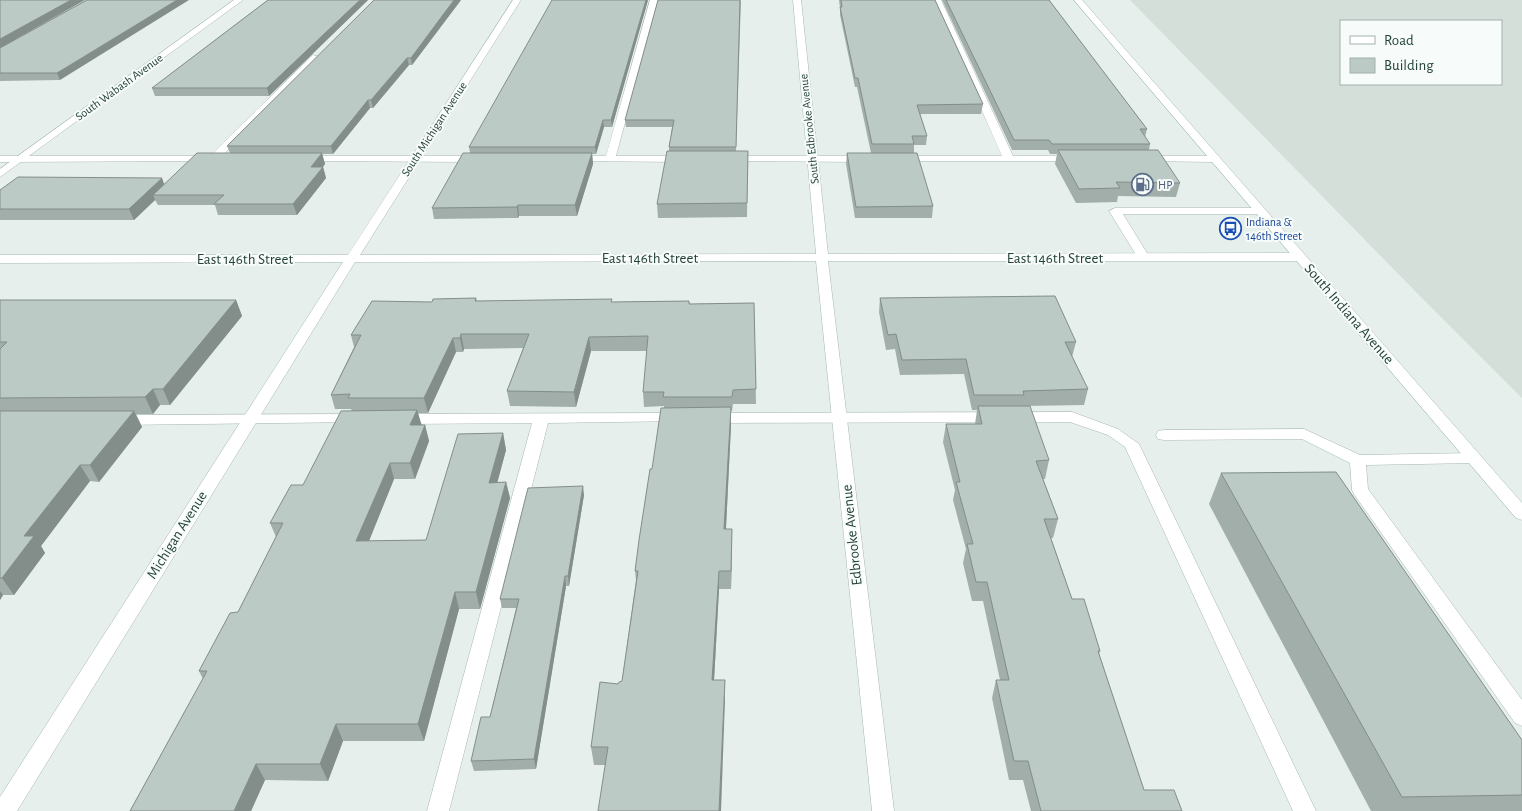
<svg xmlns="http://www.w3.org/2000/svg" width="1522" height="811" font-family="'Alegreya Sans',sans-serif">
	<style>
		.built { fill: #d4dfda; fill-rule: evenodd }
		.lines { fill: none; stroke-linecap: round; stroke-linejoin: round }
		.lane-casing { stroke: #a8b8b2; stroke-width: 1 }
		.street-casing { stroke: #a8b8b2; stroke-width: 1 }
		.secondary-casing { stroke: #a4bbb3; stroke-width: 1 }
		.lane { fill: #fff; fill-rule: evenodd }
		.street { fill: #fff; fill-rule: evenodd }
		.secondary { fill: #fff; fill-rule: evenodd }
		.wall { fill: #a1aea9 }
		.shaded-wall { fill: #838d89 }
		.building { fill: #bbcac4; stroke: #838d89 }
		.labels { text-anchor: middle; dominant-baseline: central; stroke-width: 4; stroke-linejoin: round; paint-order: stroke }
		.far-street-label { font-size: 12px; fill: #24423a; stroke: #f7fbf9 }
		.far-service-label { font-size: 12px; fill: #4e5e75; stroke: #f7fbf9; text-anchor: start }
		.far-transit-label { font-size: 12px; fill: #164399; stroke: #f7fbf9; text-anchor: start }
		.street-label { font-size: 15px; fill: #24423a; stroke: #f7fbf9 }
	</style>
	<rect width="100%" height="100%" fill="#e6efeb"/>
	<path class="built" d="M1130,0H1522V398L1413,289ZM1501,21V84H1341V21Z"/>
	<g class="lines">
		<defs>
			<g id="lane">
				<polygon points="650,0 658,0 616,156 686,156 691,159 686,162 567,161 566,159 571,156 606,156"/>
				<polygon points="933,0 941,0 1013,156 1076,156 1081,159 1080,161 895,161 894,159 899,156 1002,156"/>
				<polygon points="313,55 320,57 217,161 0,162 0,156 210,156"/>
				<polygon points="304,156 478,156 483,159 478,162 300,161 299,159 300,157"/>
				<polygon points="729,156 866,156 871,159 866,162 725,161 724,159"/>
				<polygon points="1144,156 1215,156 1220,159 1215,162 1140,161 1139,159"/>
				<polygon points="1115,208 1260,208 1266,211 1260,214 1123,214 1150,258 1144,262 1138,258 1109,211"/>
				<polygon points="1072,412 1118,429 1139,444 1316,811 1293,811 1125,447 1108,435 1070,422 712,423 707,421 704,418 707,415 712,413"/>
				<polygon points="679,413 684,415 687,418 684,421 548,423 449,811 427,811 532,423 400,424 395,422 392,419 395,416 400,414"/>
				<polygon points="357,414 362,416 365,419 362,422 120,425 115,423 112,420 115,417 120,415"/>
				<polygon points="1304,429 1360,455 1473,453 1479,454 1481,458 1479,462 1473,463 1366,465 1368,489 1522,700 1522,726 1515,723 1354,494 1352,490 1350,463 1302,439 1164,440 1158,439 1156,435 1158,431 1164,430"/>
			</g>
			<g id="street">
				<polygon points="234,0 243,0 0,177 0,169"/>
				<polygon points="513,0 521,0 360,255 816,254 793,0 801,0 828,254 1300,253 1306,257 1300,261 828,261 894,811 872,811 816,261 355,262 17,811 0,811 0,797 343,262 0,263 0,255 348,255"/>
			</g>
			<polygon id="secondary" points="1074,0 1082,0 1522,503 1522,520 1516,518"/>
		</defs>
		<use href="#lane" class="lane-casing"/>
		<use href="#street" class="street-casing"/>
		<use href="#secondary" class="secondary-casing"/>
		<use href="#lane" class="lane"/>
		<use href="#street" class="street"/>
		<use href="#secondary" class="secondary"/>
	</g>
	<g class="wall">
		<polygon points="87,0 60,80 0,81 0,48"/>
		<polygon points="268,0 368,0 269,96 155,96 152,88"/>
		<polygon points="461,0 412,65 409,65 373,108 370,108 333,154 322,154 325,164 323,167 326,178 297,215 218,215 215,205 158,205 155,200 134,220 0,220 0,190 164,184 230,153 227,146"/>
		<polygon points="648,0 612,127 604,127 596,154 592,154 593,164 577,216 519,216 518,218 434,219 432,208 470,153 469,147"/>
		<polygon points="741,0 736,151 748,151 747,217 658,218 657,204 669,151 669,147 672,127 626,127 625,120"/>
		<polygon points="839,0 935,0 983,104 981,114 920,114 927,136 926,145 914,145 914,153 933,206 932,218 855,218 846,164 847,153 871,153 857,87 855,87 840,15 840,8"/>
		<polygon points="942,0 1049,0 1147,129 1145,137 1150,144 1149,150 1180,183 1176,197 1118,196 1117,202 1076,203 1055,164 1057,154 1050,154 1048,150 1012,150"/>
		<polygon points="476,298 477,301 612,302 689,301 690,304 754,303 756,404 733,404 732,411 731,411 731,425 726,529 732,529 731,589 719,589 714,680 725,699 605,765 594,765 591,747 618,684 622,681 636,580 635,571 652,469 664,408 664,406 644,407 643,392 647,351 591,351 576,407 510,406 507,391 523,348 464,349 463,352 456,352 428,413 418,413 421,425 425,425 429,441 415,479 394,479 369,541 426,540 503,433 506,450 497,482 506,482 510,498 480,609 459,609 424,741 343,741 328,781 265,780 251,811 130,811 203,679 199,671 238,612 276,537 270,523 303,485 352,411 351,409 335,409 331,395 354,347 351,335 432,302"/>
		<polygon points="880,298 1076,342 1072,357 1088,389 1084,405 1024,406 1049,460 1045,479 1043,479 1058,519 1053,538 1051,538 1072,599 1100,651 1099,654 1144,790 1182,811 1031,811 1023,780 1009,780 992,698 996,680 1000,680 983,601 972,601 963,563 966,549 953,500 955,490 943,442 946,424 975,424 977,410 972,410 964,374 900,375 895,349 886,350 879,312"/>
		<polygon points="0,300 236,300 242,316 170,405 160,405 153,414 136,414 142,427 99,482 90,481 41,546 45,553 14,595 3,595 0,600"/>
		<polygon points="1221,473 1522,740 1522,811 1371,811 1209,504"/>
		<polygon points="584,495 569,586 566,586 536,769 474,771 471,761 490,717 516,608 502,608 500,599"/>
	</g>
	<g class="shaded-wall">
		<polygon points="71,0 85,0 0,48 0,39"/>
		<polygon points="177,0 189,0 60,80 57,73"/>
		<polygon points="360,0 368,0 269,96 267,88"/>
		<polygon points="454,0 461,0 412,65 411,58"/>
		<polygon points="646,0 648,0 612,127 611,120"/>
		<polygon points="407,58 409,65 373,108 371,100"/>
		<polygon points="368,100 370,108 333,154 331,146"/>
		<polygon points="603,120 604,127 596,154 595,147"/>
		<polygon points="322,153 325,164 314,178 311,167"/>
		<polygon points="592,153 593,164 577,216 575,205"/>
		<polygon points="323,167 326,178 297,215 293,204"/>
		<polygon points="162,178 166,189 153,195 155,200 134,220 129,209"/>
		<polygon points="518,205 519,216 518,218 517,207"/>
		<polygon points="236,300 242,316 170,405 163,389"/>
		<polygon points="461,334 464,349 463,352 460,338"/>
		<polygon points="589,337 591,351 576,407 574,392"/>
		<polygon points="453,338 456,352 428,413 424,398"/>
		<polygon points="153,389 160,405 153,414 145,397"/>
		<polygon points="731,407 731,425 725,547 724,529"/>
		<polygon points="417,410 422,426 410,425"/>
		<polygon points="134,411 142,427 99,482 90,465"/>
		<polygon points="425,425 429,441 415,479 410,463"/>
		<polygon points="503,433 506,450 493,499 489,483"/>
		<polygon points="390,463 394,479 362,558 356,541"/>
		<polygon points="80,465 90,481 41,546 45,553 14,595 2,578 24,536"/>
		<polygon points="506,482 510,498 480,609 476,592"/>
		<polygon points="583,486 584,495 569,586 568,576"/>
		<polygon points="732,529 732,547 731,589 731,571"/>
		<polygon points="719,571 719,589 713,699 712,680"/>
		<polygon points="565,576 566,586 536,769 534,759"/>
		<polygon points="0,591 3,595 0,600"/>
		<polygon points="455,592 459,609 424,741 418,724"/>
		<polygon points="725,680 725,699 721,811 719,811"/>
		<polygon points="336,724 343,741 328,781 320,764"/>
		<polygon points="256,764 265,780 251,811 234,811"/>
	</g>
	<g class="building">
		<polygon points="0,0 71,0 0,39"/>
		<polygon points="87,0 177,0 57,73 0,73 0,48"/>
		<polygon points="268,0 360,0 267,88 152,88"/>
		<polygon points="374,0 454,0 411,58 407,58 371,100 368,100 331,146 227,146"/>
		<polygon points="552,0 646,0 611,120 603,120 595,147 469,147"/>
		<polygon points="658,0 740,0 736,147 669,147 674,120 625,120"/>
		<polygon points="841,0 935,0 983,104 917,105 927,136 912,136 914,144 872,144 858,78 855,78 840,7 842,7"/>
		<polygon points="946,0 1049,0 1147,129 1140,129 1150,144 1052,144 1049,140 1014,140"/>
		<polygon points="1058,150 1158,150 1180,183 1116,182 1120,188 1079,189"/>
		<polygon points="667,151 748,151 747,203 657,204"/>
		<polygon points="197,153 322,153 311,167 323,167 293,204 214,204 224,195 153,195"/>
		<polygon points="463,153 592,153 575,205 518,205 517,207 432,208"/>
		<polygon points="847,153 917,153 933,206 856,207"/>
		<polygon points="18,177 162,178 129,209 0,209 0,190"/>
		<polygon points="1055,296 1076,342 1065,342 1088,389 1023,391 1024,395 974,395 966,359 902,360 896,334 888,335 880,298"/>
		<polygon points="476,298 475,301 612,299 611,302 689,301 689,304 754,303 756,389 733,390 732,397 663,397 664,392 643,392 648,336 589,337 574,392 507,391 529,334 461,334 460,338 453,338 424,398 348,398 350,394 331,395 361,335 351,335 372,301 432,302 433,299"/>
		<polygon points="0,300 236,300 163,389 153,389 145,397 0,398 0,349 7,342 0,342"/>
		<polygon points="978,406 1030,406 1049,460 1036,461 1058,519 1044,519 1072,599 1084,599 1100,651 1098,651 1144,790 1174,790 1182,811 1041,811 1028,761 1014,761 996,680 1009,680 987,582 976,582 967,544 973,544 956,482 960,482 946,424 982,424"/>
		<polygon points="731,407 724,529 732,529 731,571 719,571 712,680 725,680 719,811 598,811 608,747 591,747 600,682 618,684 619,682 622,681 638,571 635,571 639,540 650,469 652,469 661,408"/>
		<polygon points="417,410 410,425 425,425 410,463 390,463 356,541 426,540 458,434 503,433 489,483 506,482 476,592 455,592 418,724 336,724 320,764 256,764 234,811 130,811 207,671 199,671 230,613 238,612 283,523 270,523 291,485 303,485 341,411"/>
		<polygon points="0,411 134,411 90,465 80,465 24,536 34,536 2,578 0,578"/>
		<polygon points="1336,472 1522,740 1522,795 1402,797 1221,473"/>
		<polygon points="583,486 568,576 565,576 534,759 471,761 481,717 490,717 519,599 500,599 528,488"/>
	</g>
	<defs>
		<symbol id="fuel-ring" viewBox="-11 -11 22 22"><circle r="9.5" fill="#f7fbf9" stroke="#5c6f8a" stroke-width="1.5"/><path d="M-5.5-6h7V0h2V4h1.3V-2.5L3-4.5l.8-.8L6-3V5H2.5V1h-1V6h-7ZM-4.2-4.7v3.2H.2V-4.7Z" fill="#5c6f8a"/></symbol>
		<symbol id="bus-ring" viewBox="-11 -11 22 22"><circle r="9.5" fill="#f7fbf9" stroke="#1a4fb4" stroke-width="1.5"/><path d="M-5-6H5V4H4V6H2V4H-2V6H-4V4H-5ZM-3.5-4V0h7V-4ZM-3.5 1.2v1.5H-2V1.2ZM2 1.2v1.5H3.5V1.2Z" fill="#1a4fb4"/></symbol>
	</defs>
	<g fill-rule="evenodd">
		<use href="#fuel-ring" x="1130" y="172" width="25" height="25"/>
		<use href="#bus-ring" x="1218" y="216" width="25" height="25"/>
	</g>
	<g class="labels">
		<g class="far-street-label">
			<text transform="translate(119 87) rotate(-36)">South Wabash Avenue</text>
			<text transform="translate(434 129) rotate(-57)">South Michigan Avenue</text>
			<text transform="translate(809 129) rotate(-96)">South Edbrooke Avenue</text>
		</g>
		<g class="far-service-label">
			<text x="1158" y="185">HP</text>
		</g>
		<g class="far-transit-label">
			<text x="1246" y="222">Indiana &amp;<tspan x="1246" dy="14">146th Street</tspan></text>
		</g>
		<g class="street-label">
			<text x="650" y="258">East 146th Street</text>
			<text x="1055" y="258">East 146th Street</text>
			<text x="245" y="259">East 146th Street</text>
			<text transform="translate(1349 314) rotate(49)">South Indiana Avenue</text>
			<text transform="translate(177 535) rotate(-58)">Michigan Avenue</text>
			<text transform="translate(852 535) rotate(-96)">Edbrooke Avenue</text>
		</g>
	</g>
	<rect x="1340" y="20" width="162" height="65" fill="#f7fbf9" stroke="#a3b1ad"/>
	<rect x="1350" y="36" width="25" height="8" fill="#ffffff" stroke="#a3b1ad"/>
	<text x="1384" y="45" font-size="15" fill="#24423a">Road</text>
	<rect x="1350" y="58" width="25" height="15" fill="#bbcac4" stroke="#a3b1ad"/>
	<text x="1384" y="70" font-size="15" fill="#24423a">Building</text>
</svg>
